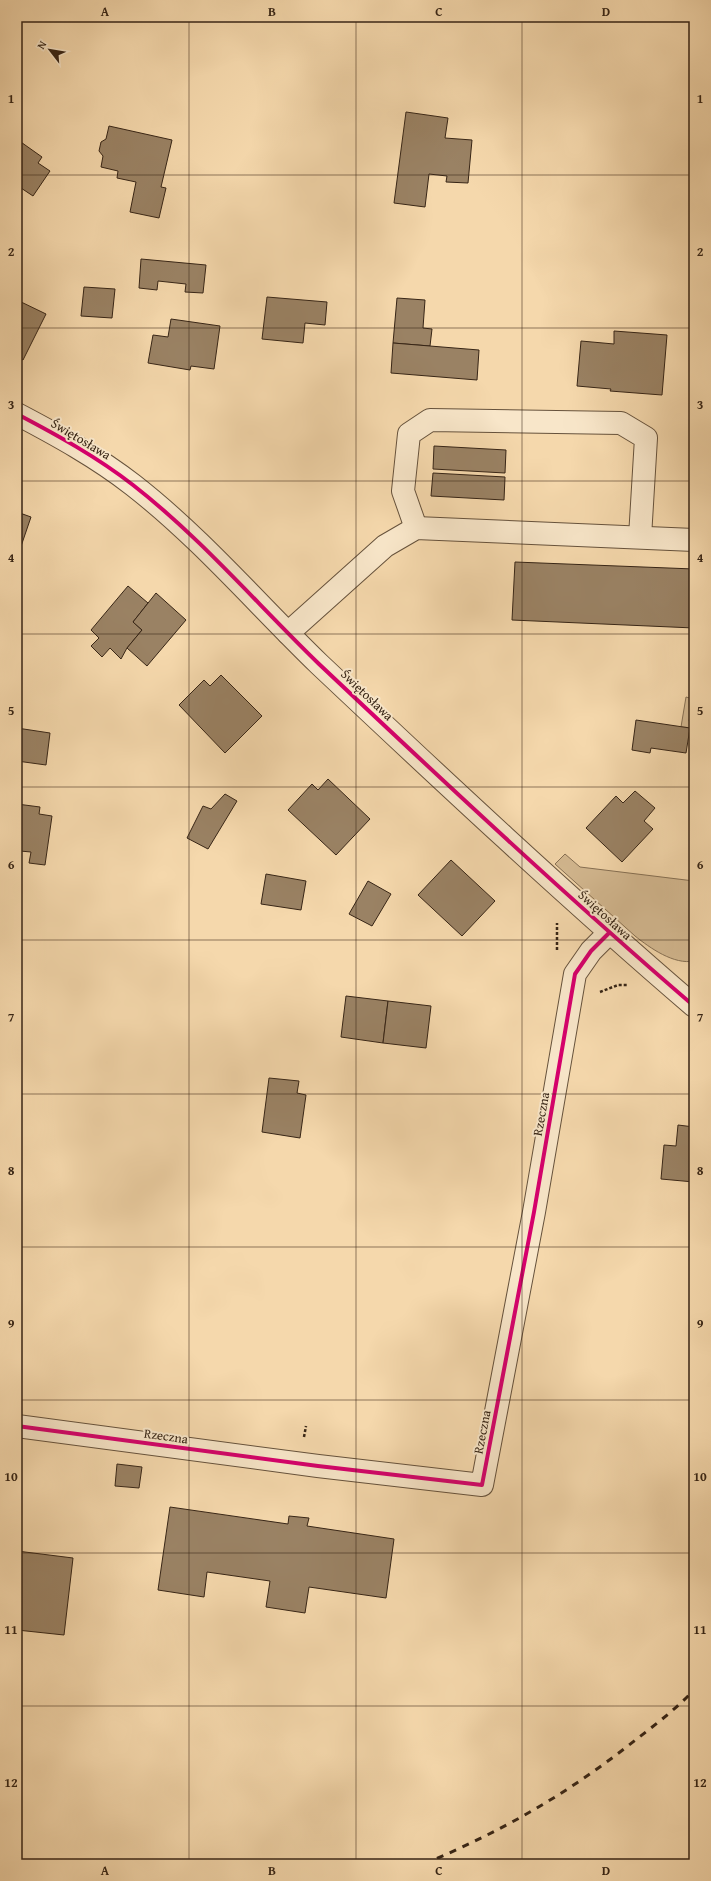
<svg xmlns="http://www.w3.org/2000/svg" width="711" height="1881" font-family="'Gentium Book Plus',serif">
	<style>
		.green { fill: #d5ba92; stroke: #867054 }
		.building { fill: #9a8264; stroke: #372516 }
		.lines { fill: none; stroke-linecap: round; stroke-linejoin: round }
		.minor-casing { stroke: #66523c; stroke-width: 24 }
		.path { stroke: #372516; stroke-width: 2.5; stroke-dasharray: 3 2; stroke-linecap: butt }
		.minor { stroke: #f8e6c9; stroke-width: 22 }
		.rail { stroke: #372516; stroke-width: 3; stroke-dasharray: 7 7; stroke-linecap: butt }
		.cycleway-casing { stroke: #f8e6c9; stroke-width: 6 }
		.cycleway { stroke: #d6006c; stroke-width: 4 }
		.grid { fill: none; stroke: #372516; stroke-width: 1; stroke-opacity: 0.55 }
		.labels { text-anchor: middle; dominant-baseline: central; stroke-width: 4; stroke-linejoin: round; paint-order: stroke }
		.street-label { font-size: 13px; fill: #372516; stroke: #f8e6c9 }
		.neatline { fill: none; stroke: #372516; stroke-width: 1.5 }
		.grid-label { font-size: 13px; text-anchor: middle; font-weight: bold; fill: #372516 }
	</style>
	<rect width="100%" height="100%" fill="#f5d8ac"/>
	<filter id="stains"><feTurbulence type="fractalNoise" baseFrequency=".005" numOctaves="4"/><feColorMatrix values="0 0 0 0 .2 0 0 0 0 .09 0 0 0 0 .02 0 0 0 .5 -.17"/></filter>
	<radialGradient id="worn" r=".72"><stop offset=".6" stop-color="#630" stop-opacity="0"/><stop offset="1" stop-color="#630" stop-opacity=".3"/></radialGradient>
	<g class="green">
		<polygon points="686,697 693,699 689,721 694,722 694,728 681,727"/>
		<path d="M565,854L580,867L694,881V961C674,965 650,948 635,936L555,864Z"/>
	</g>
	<g class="building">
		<polygon points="406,112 448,118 445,138 472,140 468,183 446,182 447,176 429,174 425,207 394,203"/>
		<polygon points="109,126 172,140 161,187 166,188 159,218 130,212 136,182 117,178 118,171 101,167 103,156 99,151 101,142 106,139"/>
		<polygon points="18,140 42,157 38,163 50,171 33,196 21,188 17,194"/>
		<polygon points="141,259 206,265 203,293 185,292 186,284 158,281 157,290 139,288"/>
		<polygon points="84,287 115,289 112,318 81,316"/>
		<polygon points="267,297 327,302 325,325 305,323 303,343 262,339"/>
		<polygon points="397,298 425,300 423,328 432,329 430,346 393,343"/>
		<polygon points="17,300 46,314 23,360 17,357"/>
		<polygon points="171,319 220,326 214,369 191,366 190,370 148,363 153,335 168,337"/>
		<polygon points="614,331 667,335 662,395 610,391 611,389 577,386 581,341 614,344"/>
		<polygon points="393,343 479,350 477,380 391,373"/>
		<polygon points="434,446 506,450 505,473 433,469"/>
		<polygon points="433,473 505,477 504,500 431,496"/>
		<polygon points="17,512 31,517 17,558"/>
		<polygon points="515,562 694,569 694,628 512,620"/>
		<polygon points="128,586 148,603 133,622 142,630 127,648 121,659 110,648 102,657 91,646 99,638 91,630"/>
		<polygon points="156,593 186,620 147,666 127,648 142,630 133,622"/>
		<polygon points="221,675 262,716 225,753 179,705 204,680 210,686"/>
		<polygon points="636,720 690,728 686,753 651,748 650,753 632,750"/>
		<polygon points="17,728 50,733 46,765 17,761"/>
		<polygon points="328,779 370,819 336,855 288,810 312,784 318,790"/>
		<polygon points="635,791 655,808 644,821 653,829 622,862 586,828 616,796 623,803"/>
		<polygon points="225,794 237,801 208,849 187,838 203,806 211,809"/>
		<polygon points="17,804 40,807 39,814 52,816 45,865 29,863 31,852 20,851 19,856 17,856"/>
		<polygon points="451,860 495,901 462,936 418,895"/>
		<polygon points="266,874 306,881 301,910 261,904"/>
		<polygon points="368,881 391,894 372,926 349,914"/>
		<polygon points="346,996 388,1001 383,1043 341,1037"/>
		<polygon points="388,1001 431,1006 426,1048 383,1043"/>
		<polygon points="269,1078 299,1081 297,1093 306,1095 300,1138 262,1132"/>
		<polygon points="678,1125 694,1127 694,1182 661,1179 664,1145 676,1146"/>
		<polygon points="117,1464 142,1467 139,1488 115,1486"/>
		<polygon points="170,1507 288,1524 289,1516 309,1518 307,1526 394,1539 386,1598 309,1587 305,1613 266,1607 270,1581 207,1572 204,1597 158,1590"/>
		<polygon points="17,1551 73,1558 64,1635 17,1630"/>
	</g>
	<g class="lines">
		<defs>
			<g id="minor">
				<path d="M17,414C57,435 97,457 133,485C201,538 257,604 319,664C442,780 566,896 694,1006"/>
				<polyline points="416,528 403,491 409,434 430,420 621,423 646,438 640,537"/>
				<polyline points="288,633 385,546 416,528 694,540"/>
				<polyline points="17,1426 318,1466 482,1485 534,1212 575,974 591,951 609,933"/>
			</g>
		</defs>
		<use href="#minor" class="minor-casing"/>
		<g class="path">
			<polyline points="557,950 557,923"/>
			<polyline points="600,992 618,985 627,985"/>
			<polyline points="304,1437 306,1426"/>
		</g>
		<use href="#minor" class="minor"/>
		<path class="rail" d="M424,1864C500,1832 564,1796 629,1745C651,1728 674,1711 694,1690"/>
		<defs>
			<g id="cycleway">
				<path d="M17,414C57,435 97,457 133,485C201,538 257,604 319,664C442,780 566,896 694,1006"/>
				<polyline points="17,1426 318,1466 482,1485 534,1212 575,974 591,951 609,933"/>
			</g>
		</defs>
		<use href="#cycleway" class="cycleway-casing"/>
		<use href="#cycleway" class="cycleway"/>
	</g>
	<path class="grid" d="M189,17V1864M356,17V1864M522,17V1864M17,175H694M17,328H694M17,481H694M17,634H694M17,787H694M17,940H694M17,1094H694M17,1247H694M17,1400H694M17,1553H694M17,1706H694"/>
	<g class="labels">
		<g class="street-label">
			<text transform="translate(81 439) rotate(31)">Świętosława</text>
			<text transform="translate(367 695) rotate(44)">Świętosława</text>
			<text transform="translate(605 915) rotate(42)">Świętosława</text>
			<text transform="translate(541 1114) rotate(-80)">Rzeczna</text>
			<text transform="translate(482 1432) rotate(-79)">Rzeczna</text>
			<text transform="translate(166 1436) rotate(8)">Rzeczna</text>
		</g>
	</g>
	<rect width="711" height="1881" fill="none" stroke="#f5d8ac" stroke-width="44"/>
	<g transform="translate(50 50) rotate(301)" stroke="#f8e6c9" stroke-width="3" paint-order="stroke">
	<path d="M0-3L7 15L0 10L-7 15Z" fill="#372516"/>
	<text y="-6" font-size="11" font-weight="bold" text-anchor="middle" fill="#372516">N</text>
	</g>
	<rect x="22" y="22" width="667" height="1837" class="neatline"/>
	<g class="grid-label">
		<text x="105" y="16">A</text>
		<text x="272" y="16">B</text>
		<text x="439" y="16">C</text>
		<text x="606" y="16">D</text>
		<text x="11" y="103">1</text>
		<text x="700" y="103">1</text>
		<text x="11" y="256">2</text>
		<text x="700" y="256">2</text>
		<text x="11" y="409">3</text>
		<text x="700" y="409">3</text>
		<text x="11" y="562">4</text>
		<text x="700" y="562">4</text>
		<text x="11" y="715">5</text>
		<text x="700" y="715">5</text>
		<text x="11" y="869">6</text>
		<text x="700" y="869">6</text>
		<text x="11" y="1022">7</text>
		<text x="700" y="1022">7</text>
		<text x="11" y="1175">8</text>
		<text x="700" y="1175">8</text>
		<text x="11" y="1328">9</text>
		<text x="700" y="1328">9</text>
		<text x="11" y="1481">10</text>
		<text x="700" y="1481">10</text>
		<text x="11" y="1634">11</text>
		<text x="700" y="1634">11</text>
		<text x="11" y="1787">12</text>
		<text x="700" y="1787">12</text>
		<text x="105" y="1875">A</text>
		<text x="272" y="1875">B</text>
		<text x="439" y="1875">C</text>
		<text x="606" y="1875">D</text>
	</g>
	<rect width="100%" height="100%" filter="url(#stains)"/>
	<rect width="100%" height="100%" fill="url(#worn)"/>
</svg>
